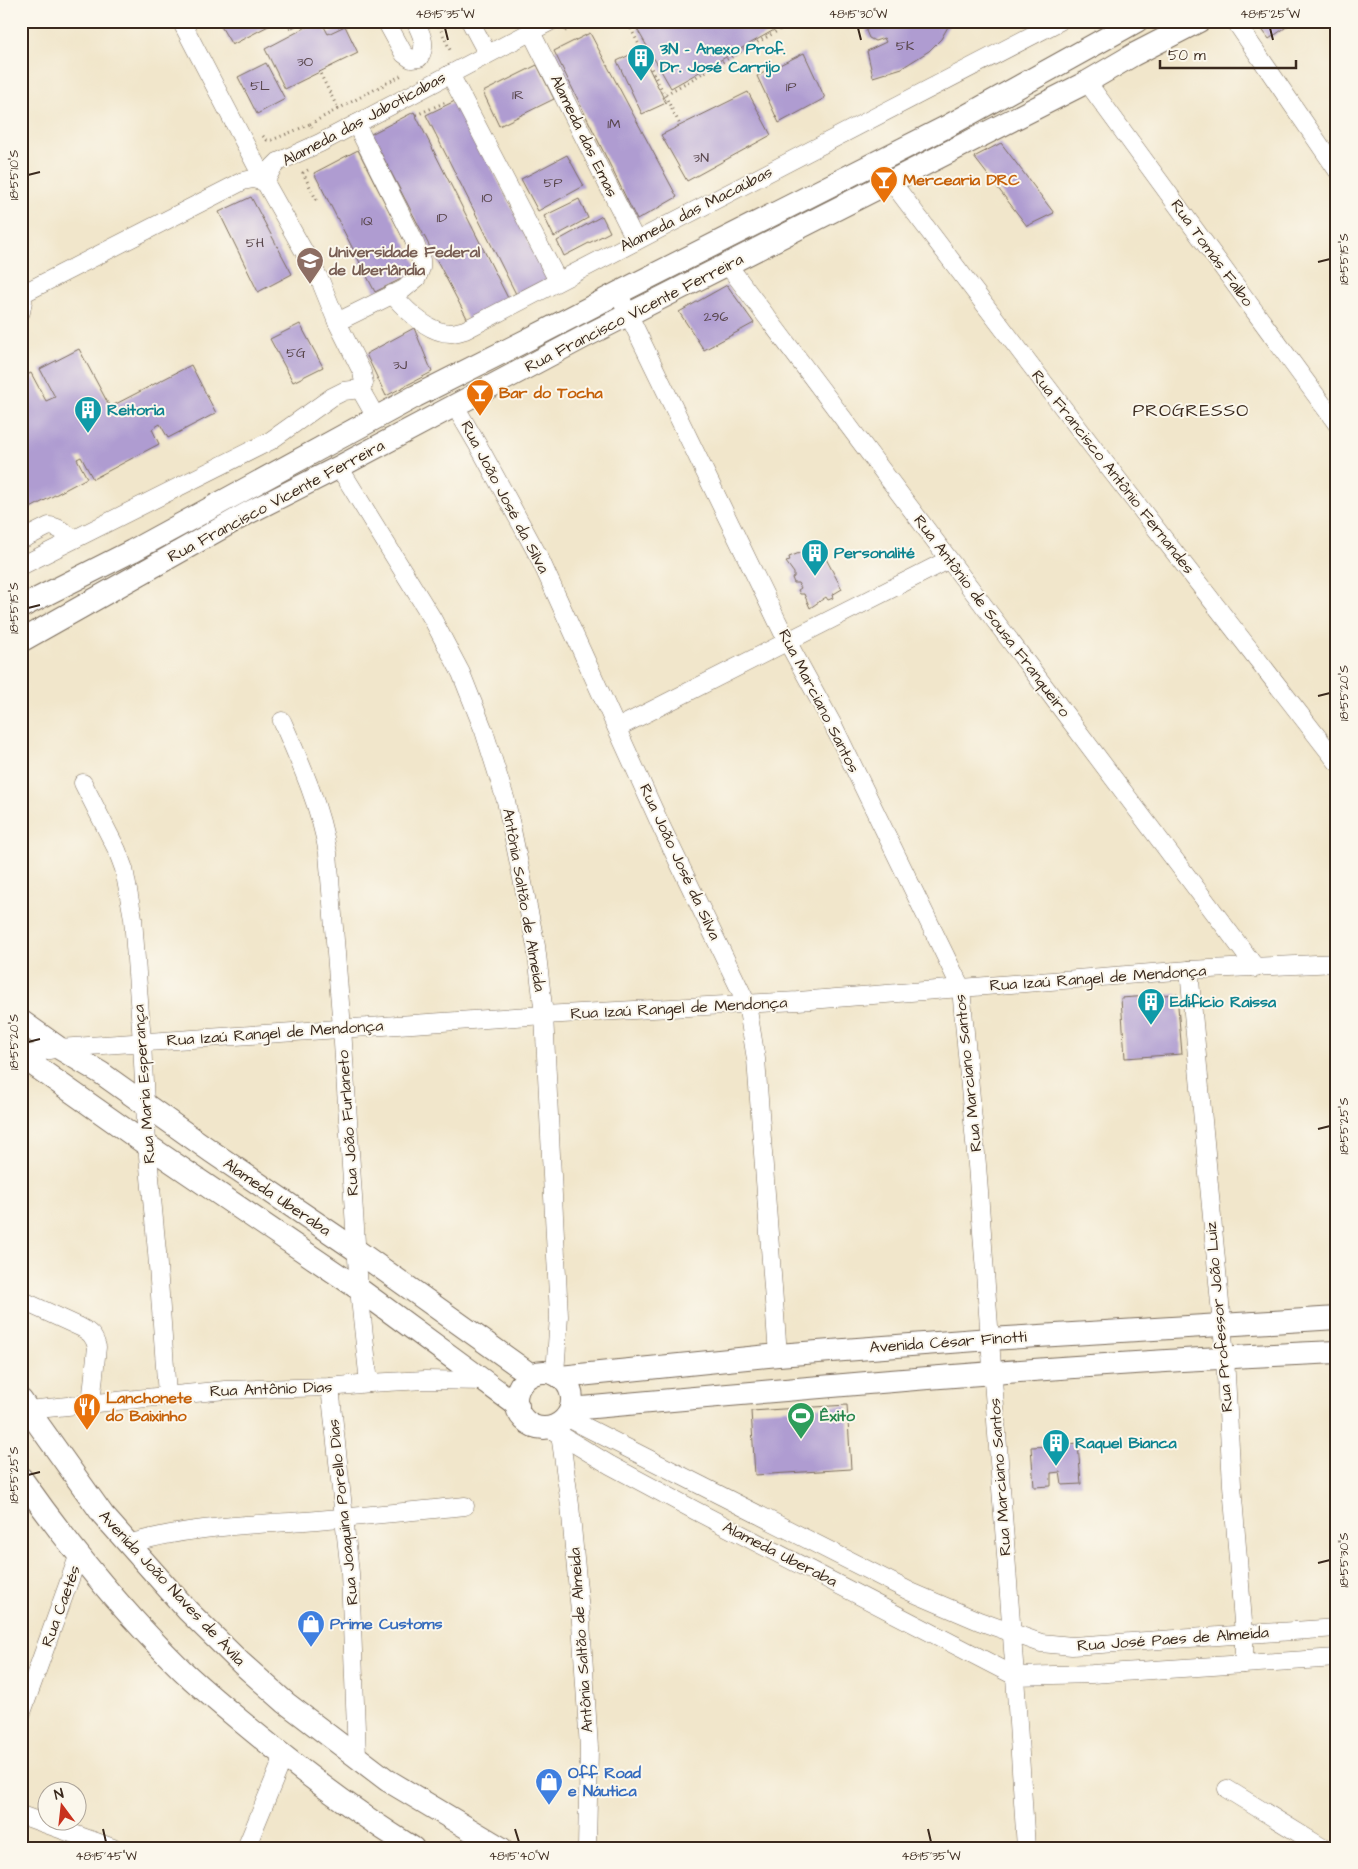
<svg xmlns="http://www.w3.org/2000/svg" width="1358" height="1869" font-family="'Architects Daughter',sans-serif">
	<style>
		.building { fill: #af9cd1 }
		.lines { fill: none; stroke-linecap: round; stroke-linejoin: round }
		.minor-casing { stroke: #7b6c5b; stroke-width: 19 }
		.major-casing { stroke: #7b6c5b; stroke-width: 24 }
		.path { stroke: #7b6c5b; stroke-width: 3; stroke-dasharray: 1 4; stroke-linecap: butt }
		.minor { stroke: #fff; stroke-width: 18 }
		.major { stroke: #fff; stroke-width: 22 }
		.ticks { fill: none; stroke: #3b2a1e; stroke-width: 2 }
		.labels { text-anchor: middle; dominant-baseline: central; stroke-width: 4; stroke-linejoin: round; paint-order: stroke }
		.number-label { font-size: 14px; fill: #58464b }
		.culture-label { font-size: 16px; font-weight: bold; fill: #0d838f; stroke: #fbf7ec; text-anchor: start }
		.street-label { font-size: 16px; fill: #3b2a1e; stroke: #fbf7ec }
		.food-label { font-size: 16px; font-weight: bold; fill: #c56008; stroke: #fbf7ec; text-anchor: start }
		.education-label { font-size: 16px; font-weight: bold; fill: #785e54; stroke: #fbf7ec; text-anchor: start }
		.leisure-label { font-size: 16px; font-weight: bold; fill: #27864d; stroke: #fbf7ec; text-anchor: start }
		.shop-label { font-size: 16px; font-weight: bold; fill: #366cbe; stroke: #fbf7ec; text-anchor: start }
		.neighbourhood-label { font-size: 18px; letter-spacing: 1px; fill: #3b2a1e; stroke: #fbf7ec }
		.neatline { fill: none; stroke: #3b2a1e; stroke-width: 2 }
		.ticks-label { font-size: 12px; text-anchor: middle; fill: #3b2a1e }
	</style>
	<rect width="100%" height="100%" fill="#fbf7ec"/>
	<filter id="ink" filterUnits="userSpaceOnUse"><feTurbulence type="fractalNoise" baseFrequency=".02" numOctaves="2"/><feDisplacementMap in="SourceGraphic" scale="10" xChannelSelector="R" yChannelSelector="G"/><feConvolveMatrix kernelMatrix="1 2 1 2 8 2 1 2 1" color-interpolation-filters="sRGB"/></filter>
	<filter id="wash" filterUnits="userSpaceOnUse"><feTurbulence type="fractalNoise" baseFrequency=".0096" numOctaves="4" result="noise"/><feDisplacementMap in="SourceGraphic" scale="20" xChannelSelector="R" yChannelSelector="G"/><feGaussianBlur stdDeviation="1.12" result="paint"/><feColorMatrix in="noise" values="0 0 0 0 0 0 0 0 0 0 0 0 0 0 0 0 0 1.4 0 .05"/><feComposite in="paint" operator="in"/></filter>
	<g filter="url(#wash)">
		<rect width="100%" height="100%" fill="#f1e6cb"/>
		<g id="blocks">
			<g class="building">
				<polygon points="222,21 273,21 274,23 232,45 219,23"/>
				<polygon points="286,21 305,21 290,29"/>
				<polygon points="318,21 321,21 328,34 345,26 358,53 285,89 265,49"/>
				<polygon points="650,21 781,21 783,25 671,88 637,29"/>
				<polygon points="876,21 906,21 910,27 917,21 943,21 949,25 941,39 929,51 902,68 873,77 867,51 886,42 884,38 875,41 869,38 866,31 869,26"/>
				<polygon points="1256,21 1295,21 1269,39"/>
				<polygon points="590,33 677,197 637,220 554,51"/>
				<polygon points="640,50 666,103 642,114 617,61"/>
				<polygon points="804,53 825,98 779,123 757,76"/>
				<polygon points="266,63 285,99 257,114 238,77"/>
				<polygon points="537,65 554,99 499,126 483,92"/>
				<polygon points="748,92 771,135 687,181 661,135"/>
				<polygon points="457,100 548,280 517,296 426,115"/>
				<polygon points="414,112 509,300 468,320 371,134"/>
				<polygon points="1001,143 1054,213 1027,226 974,157"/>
				<polygon points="358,150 419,270 375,292 314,173"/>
				<polygon points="567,155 584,186 538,211 521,179"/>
				<polygon points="251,197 292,274 258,292 219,212"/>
				<polygon points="579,199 588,218 554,237 544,216"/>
				<polygon points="602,216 610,232 564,256 557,241"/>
				<polygon points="727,285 754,323 704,350 679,312"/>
				<polygon points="300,324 323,367 293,382 270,339"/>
				<polygon points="414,328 432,372 386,396 366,354"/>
				<polygon points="79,349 110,407 191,365 216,413 168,438 160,424 152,429 159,444 93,479 81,457 77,459 87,478 21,513 21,378 31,373 46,401 55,397 40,369"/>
				<polygon points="815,547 824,555 842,589 832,595 833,598 828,600 826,597 810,608 804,594 800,594 798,590 801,588 798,583 794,583 792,578 794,577 794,573 786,562 790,561 789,557"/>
				<polygon points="1177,994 1182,1054 1125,1058 1121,998"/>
				<polygon points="847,1405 851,1469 755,1475 751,1411"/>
				<polygon points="1078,1443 1081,1484 1062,1485 1060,1472 1051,1473 1051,1486 1034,1487 1031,1447 1051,1446 1054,1462 1059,1462 1059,1445"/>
			</g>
		</g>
	</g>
	<g filter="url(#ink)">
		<use href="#blocks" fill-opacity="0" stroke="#7b6c5b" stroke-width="1"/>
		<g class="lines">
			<defs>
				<g id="minor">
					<path d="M386,21L404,54L411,59L419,58C428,45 421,34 415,21"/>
					<polyline points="470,21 487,53"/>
					<polyline points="1235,21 1337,170"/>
					<polyline points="531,32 636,241"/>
					<polyline points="450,74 558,281"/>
					<polyline points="1087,82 1337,424"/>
					<polyline points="891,181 1092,446 1337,762"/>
					<polyline points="727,264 1256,968"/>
					<polyline points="21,293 23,301 21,312"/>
					<polyline points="618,293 787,641 834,727 961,988 977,1165 1015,1676 1026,1848"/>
					<polyline points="22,294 243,181 253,179 265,182 273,167 278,162 320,143 551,21"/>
					<path d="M392,294C405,309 428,333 450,333C455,333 461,331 465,330L1060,21"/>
					<polyline points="337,322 404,289 417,278 421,268 421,260 413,238 356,124"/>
					<polyline points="360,389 377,419"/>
					<polyline points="455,406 483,454 539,557 662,828 747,1004 756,1059 778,1355"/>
					<polyline points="339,467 432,618 461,673 484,731 506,801 536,946 544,1015 559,1316 555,1374"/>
					<path d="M21,540L49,526C58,526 66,534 74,539"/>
					<polyline points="21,566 270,441 332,397 344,391 360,389 364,383 362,372 337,322 320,280 265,182 181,21"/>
					<path d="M282,721C301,764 320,806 328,853L342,1028L359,1289L369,1383"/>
					<polyline points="617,728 948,560"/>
					<polyline points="83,783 117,850 124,869 133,918 142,1042 147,1145 157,1252 167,1395"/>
					<polyline points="1189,970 1225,1357 1232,1485 1244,1634 1244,1664"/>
					<polyline points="21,1056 59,1048 544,1015 798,1001 1189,970 1337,963"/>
					<path d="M21,1300L80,1327C90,1332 94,1336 97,1347L91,1403"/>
					<polyline points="330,1387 350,1573 357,1756"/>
					<polyline points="28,1410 225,1390 330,1387 369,1383 425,1380 486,1381"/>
					<polyline points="566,1417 911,1592 979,1621 1041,1643 1072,1646 1337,1628"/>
					<polyline points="547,1427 610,1465 696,1511 1015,1676 1092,1674 1337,1658"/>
					<polyline points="560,1434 570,1505 581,1622 589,1748 587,1848"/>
					<path d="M128,1544C186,1527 245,1525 305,1521C358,1517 412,1511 465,1506"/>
					<polyline points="21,1715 79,1554"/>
					<polyline points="1227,1789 1323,1848"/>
					<polyline points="21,1815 113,1848"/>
					<polyline points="246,1848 284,1756"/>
				</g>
				<g id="major">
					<polyline points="21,607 132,551 416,396 543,332 618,293 946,127 1137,21"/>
					<polyline points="21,641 248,513 339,467 582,338 1087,82 1133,55 1199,21"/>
					<polyline points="21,1021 59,1048 101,1073 212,1152 356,1250 531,1375"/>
					<polyline points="21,1056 147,1145 359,1289 518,1406"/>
					<circle cx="544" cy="1400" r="28"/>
					<polyline points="560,1377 778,1355 990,1339 1337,1318"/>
					<polyline points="21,1400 103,1515 188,1611 241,1663 286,1703 387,1780 501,1848"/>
					<path d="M571,1409C826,1386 1081,1363 1337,1352"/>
					<path d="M21,1478C69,1546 123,1612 182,1670C205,1692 230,1712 254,1732C305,1774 357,1813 413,1848"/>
				</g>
			</defs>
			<use href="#minor" class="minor-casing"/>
			<use href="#major" class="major-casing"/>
			<g class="path">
				<polyline points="631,21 628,23 680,125"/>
				<polyline points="439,26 451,52"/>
				<polyline points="565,31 586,21"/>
				<polyline points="666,94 788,25 786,21"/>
				<polyline points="338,109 404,74"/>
				<polyline points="416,115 446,102"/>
				<polyline points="310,124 338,109 319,71"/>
				<polyline points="263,136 267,140 272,140 306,126 310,124 312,127"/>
				<polyline points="308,170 303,173 317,201"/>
			</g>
			<use href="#minor" class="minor"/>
			<use href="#major" class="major"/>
		</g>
	</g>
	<path class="ticks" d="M445,28L448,40M858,28L861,40M1270,28L1273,40M28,175L40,172M1318,262L1330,259M28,608L40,605M1318,696L1330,693M28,1042L40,1039M1318,1129L1330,1126M28,1475L40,1472M1318,1563L1330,1560M103,1829L106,1842M515,1829L519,1842M928,1829L931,1842"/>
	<defs>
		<symbol id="building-pin" viewBox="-11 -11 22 30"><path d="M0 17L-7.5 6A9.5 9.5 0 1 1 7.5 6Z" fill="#0f9aa8" stroke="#fbf7ec"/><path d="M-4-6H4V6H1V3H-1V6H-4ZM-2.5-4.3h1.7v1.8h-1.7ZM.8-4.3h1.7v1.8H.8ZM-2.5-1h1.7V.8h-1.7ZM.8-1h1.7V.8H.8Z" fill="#fff"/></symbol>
		<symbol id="bar-pin" viewBox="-11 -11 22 30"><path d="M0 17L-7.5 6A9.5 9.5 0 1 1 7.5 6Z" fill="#e8710a" stroke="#fbf7ec"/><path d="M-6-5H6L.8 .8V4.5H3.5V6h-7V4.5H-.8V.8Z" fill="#fff"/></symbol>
		<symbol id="university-pin" viewBox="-11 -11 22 30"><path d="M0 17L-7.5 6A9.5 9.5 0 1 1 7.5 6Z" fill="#8d6e63" stroke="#fbf7ec"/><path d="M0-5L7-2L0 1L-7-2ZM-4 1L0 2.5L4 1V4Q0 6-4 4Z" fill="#fff"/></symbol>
		<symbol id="restaurant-pin" viewBox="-11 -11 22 30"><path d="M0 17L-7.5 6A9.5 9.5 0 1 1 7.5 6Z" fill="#e8710a" stroke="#fbf7ec"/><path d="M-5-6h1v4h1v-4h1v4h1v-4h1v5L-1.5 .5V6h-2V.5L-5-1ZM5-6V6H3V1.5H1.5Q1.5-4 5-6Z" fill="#fff"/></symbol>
		<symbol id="stadium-pin" viewBox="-11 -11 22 30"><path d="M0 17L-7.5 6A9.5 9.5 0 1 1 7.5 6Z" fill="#2e9e5b" stroke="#fbf7ec"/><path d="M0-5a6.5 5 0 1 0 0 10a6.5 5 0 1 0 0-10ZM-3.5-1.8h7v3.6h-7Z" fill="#fff"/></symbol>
		<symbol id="shop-pin" viewBox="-11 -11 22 30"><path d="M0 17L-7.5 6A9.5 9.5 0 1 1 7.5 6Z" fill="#3f7fe0" stroke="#fbf7ec"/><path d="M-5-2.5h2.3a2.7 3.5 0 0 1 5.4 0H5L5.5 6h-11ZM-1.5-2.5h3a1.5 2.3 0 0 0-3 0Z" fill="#fff"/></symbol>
	</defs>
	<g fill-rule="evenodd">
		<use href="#building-pin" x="625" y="42" width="32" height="43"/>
		<use href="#bar-pin" x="868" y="164" width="32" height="43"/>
		<use href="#university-pin" x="294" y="245" width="32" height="43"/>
		<use href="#bar-pin" x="464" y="377" width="32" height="43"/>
		<use href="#building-pin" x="72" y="394" width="32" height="43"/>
		<use href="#building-pin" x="799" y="537" width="32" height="43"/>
		<use href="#building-pin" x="1135" y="986" width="32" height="43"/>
		<use href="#restaurant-pin" x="71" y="1391" width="32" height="43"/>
		<use href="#stadium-pin" x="785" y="1400" width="32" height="43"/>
		<use href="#building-pin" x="1040" y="1427" width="32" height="43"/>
		<use href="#shop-pin" x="295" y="1608" width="32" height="43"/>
		<use href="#shop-pin" x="533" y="1766" width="32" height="43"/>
	</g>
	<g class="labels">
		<g class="number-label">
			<text x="905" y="46">5K</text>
			<text x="305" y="62">3O</text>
			<text x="260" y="86">5L</text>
			<text x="791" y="87">1P</text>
			<text x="518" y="95">1R</text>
			<text x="614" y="124">1M</text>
			<text x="701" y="158">3N</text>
			<text x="553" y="183">5P</text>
			<text x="487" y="198">1O</text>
			<text x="442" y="218">1D</text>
			<text x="367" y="221">1Q</text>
			<text x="255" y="243">5H</text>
			<text x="716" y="317">296</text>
			<text x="296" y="353">5G</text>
			<text x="400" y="365">3J</text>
		</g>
		<g class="culture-label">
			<text x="660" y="49">3N - Anexo Prof.<tspan x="660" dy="18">Dr. José Carrijo</tspan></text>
			<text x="107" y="410">Reitoria</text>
			<text x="834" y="553">Personalité</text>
			<text x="1170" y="1002">Edifício Raissa</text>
			<text x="1075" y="1443">Raquel Bianca</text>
		</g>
		<g class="street-label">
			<text transform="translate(364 119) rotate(-28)">Alameda das Jaboticabas</text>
			<text transform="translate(584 136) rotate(64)">Alameda das Emas</text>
			<text transform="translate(696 209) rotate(-27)">Alameda das Macaúbas</text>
			<text transform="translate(1212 253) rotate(54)">Rua Tomás Falbo</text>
			<text transform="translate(634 313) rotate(-27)">Rua Francisco Vicente Ferreira</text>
			<text transform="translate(1113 472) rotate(52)">Rua Francisco Antônio Fernandes</text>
			<text transform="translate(505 497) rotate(62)">Rua João José da Silva</text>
			<text transform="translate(276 501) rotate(-28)">Rua Francisco Vicente Ferreira</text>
			<text transform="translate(992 616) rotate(53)">Rua Antônio de Sousa Franqueiro</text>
			<text transform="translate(819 701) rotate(63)">Rua Marciano Santos</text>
			<text transform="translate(680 862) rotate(65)">Rua João José da Silva</text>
			<text transform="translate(524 900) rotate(80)">Antônia Saltão de Almeida</text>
			<text transform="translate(1098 978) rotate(-4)">Rua Izaú Rangel de Mendonça</text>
			<text transform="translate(679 1008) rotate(-3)">Rua Izaú Rangel de Mendonça</text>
			<text transform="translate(275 1033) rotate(-4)">Rua Izaú Rangel de Mendonça</text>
			<text transform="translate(968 1073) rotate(-96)">Rua Marciano Santos</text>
			<text transform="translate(144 1084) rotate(-94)">Rua Maria Esperança</text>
			<text transform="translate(348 1123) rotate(-94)">Rua João Furlaneto</text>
			<text transform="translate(277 1197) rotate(34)">Alameda Uberaba</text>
			<text transform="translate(1219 1317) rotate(-95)">Rua Professor João Luiz</text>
			<text transform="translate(948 1342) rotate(-4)">Avenida César Finotti</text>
			<text transform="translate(271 1389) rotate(-2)">Rua Antônio Dias</text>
			<text transform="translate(1000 1477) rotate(-94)">Rua Marciano Santos</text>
			<text transform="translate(343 1512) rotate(-96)">Rua Joaquina Porello Dias</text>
			<text transform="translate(780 1554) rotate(27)">Alameda Uberaba</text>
			<text transform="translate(172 1588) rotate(47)">Avenida João Naves de Ávila</text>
			<text transform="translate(61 1606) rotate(-70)">Rua Caetés</text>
			<text transform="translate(1173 1639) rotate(-4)">Rua José Paes de Almeida</text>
			<text transform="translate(581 1640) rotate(-94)">Antônia Saltão de Almeida</text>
		</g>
		<g class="food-label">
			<text x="903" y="180">Mercearia DRC</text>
			<text x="499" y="393">Bar do Tocha</text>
			<text x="106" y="1398">Lanchonete<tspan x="106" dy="18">do Baixinho</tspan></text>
		</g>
		<g class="education-label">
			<text x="329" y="252">Universidade Federal<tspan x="329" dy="18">de Uberlândia</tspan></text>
		</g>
		<g class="leisure-label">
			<text x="820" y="1416">Êxito</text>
		</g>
		<g class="shop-label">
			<text x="330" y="1624">Prime Customs</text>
			<text x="568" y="1773">Off Road<tspan x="568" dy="18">e Náutica</tspan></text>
		</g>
		<g class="neighbourhood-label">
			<text x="1191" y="410">PROGRESSO</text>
		</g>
	</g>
	<rect width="1358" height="1869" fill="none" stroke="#fbf7ec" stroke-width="55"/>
	<g transform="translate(62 1806) rotate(345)"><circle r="24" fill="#fbf7ec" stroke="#aea59a"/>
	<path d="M0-4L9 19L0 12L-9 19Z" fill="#c8321e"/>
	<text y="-8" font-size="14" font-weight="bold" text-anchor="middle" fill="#3b2a1e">N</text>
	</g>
	<path d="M1160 60v8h136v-8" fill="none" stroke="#3b2a1e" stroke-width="2.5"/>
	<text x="1168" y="60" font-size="15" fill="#3b2a1e" stroke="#fbf7ec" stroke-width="4" paint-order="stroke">50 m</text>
	<rect x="28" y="28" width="1302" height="1814" class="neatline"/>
	<g class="ticks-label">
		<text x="445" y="18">48°15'35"W</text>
		<text x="858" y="18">48°15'30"W</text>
		<text x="1270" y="18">48°15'25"W</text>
		<text transform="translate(14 175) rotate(-90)" y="4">18°55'10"S</text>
		<text transform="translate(1344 259) rotate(-90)" y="4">18°55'15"S</text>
		<text transform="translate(14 608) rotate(-90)" y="4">18°55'15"S</text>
		<text transform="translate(1344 693) rotate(-90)" y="4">18°55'20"S</text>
		<text transform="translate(14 1042) rotate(-90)" y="4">18°55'20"S</text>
		<text transform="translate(1344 1126) rotate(-90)" y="4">18°55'25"S</text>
		<text transform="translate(14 1475) rotate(-90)" y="4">18°55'25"S</text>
		<text transform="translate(1344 1560) rotate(-90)" y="4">18°55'30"S</text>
		<text x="106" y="1860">48°15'45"W</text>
		<text x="519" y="1860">48°15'40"W</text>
		<text x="931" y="1860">48°15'35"W</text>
	</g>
</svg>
